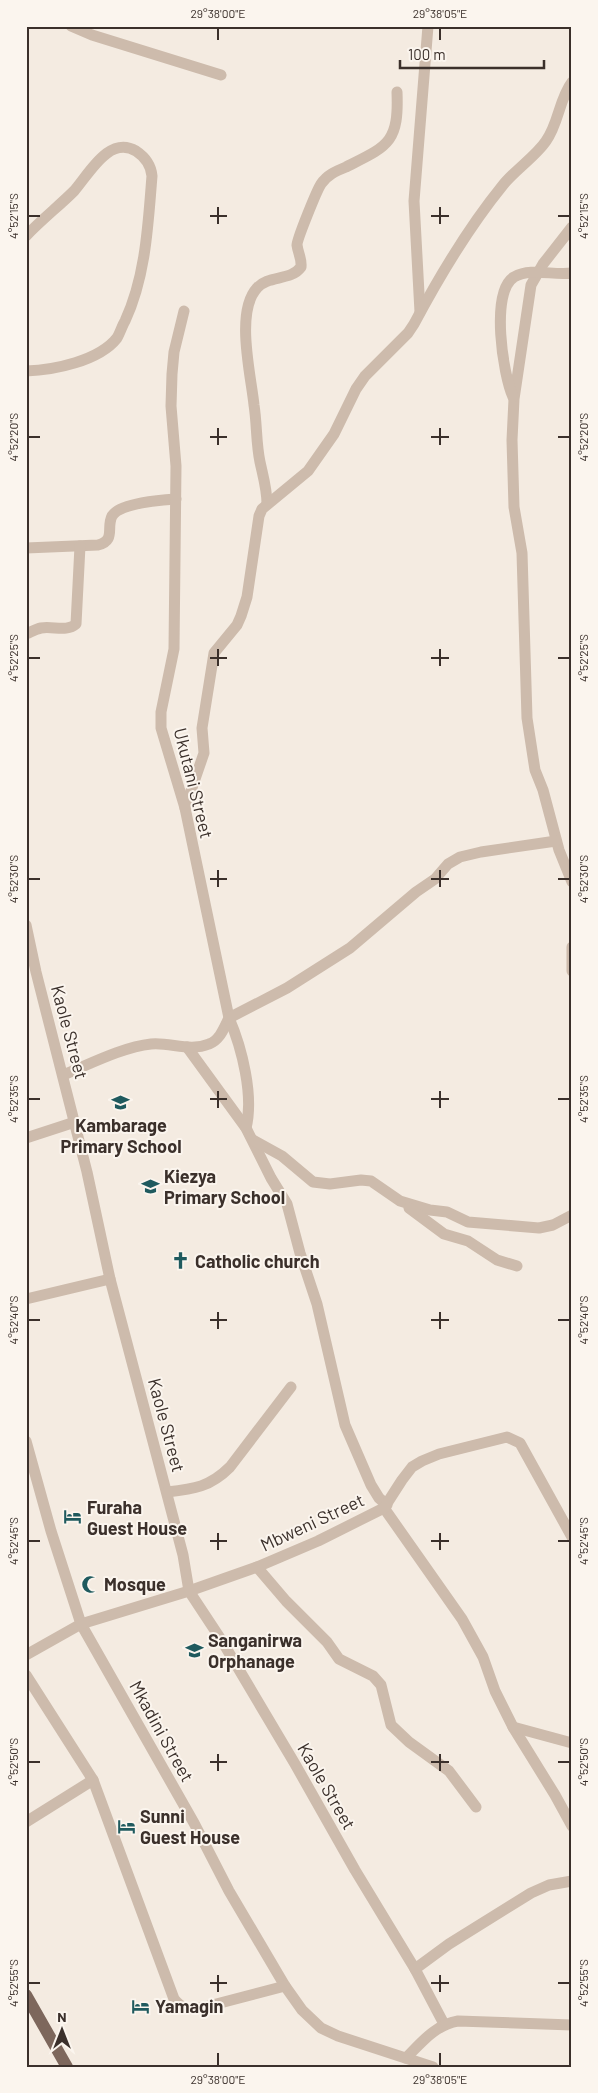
<svg xmlns="http://www.w3.org/2000/svg" width="598" height="2093" font-family="Barlow,sans-serif">
	<style>
		.lines { fill: none; stroke-linecap: round; stroke-linejoin: round }
		.street { stroke: #cdbbac; stroke-width: 11 }
		.primary { stroke: #7d675c; stroke-width: 12 }
		.ticks { fill: none; stroke: #3b302b; stroke-width: 2 }
		.labels { text-anchor: middle; dominant-baseline: central; stroke-width: 4; stroke-linejoin: round; paint-order: stroke }
		.street-label { font-size: 18px; fill: #3b302b; stroke: #fbf5ee }
		.poi-label { font-size: 18px; font-weight: bold; fill: #3b302b; stroke: #fbf5ee; text-anchor: start }
		.neatline { fill: none; stroke: #3b302b; stroke-width: 2 }
		.ticks-label { font-size: 12px; text-anchor: middle; fill: #3b302b }
	</style>
	<rect width="100%" height="100%" fill="#f4ebe1"/>
	<g class="lines">
		<g class="street">
			<polyline points="71,26 92,35 221,75"/>
			<polyline points="572,227 543,264 531,285 514,399 512,440 514,507 522,553 527,718 535,770 543,790 559,850 572,882"/>
			<path d="M26,236C41,220 59,206 74,191C89,174 109,135 136,151C145,157 151,165 152,176C148,224 146,276 125,321C122,326 120,333 117,338C99,361 54,370 26,371"/>
			<polyline points="420,312 414,201 428,26"/>
			<path d="M513,397C503,375 490,292 514,277C532,267 553,276 572,273"/>
			<path d="M267,504C267,489 263,476 260,462C256,443 257,424 254,405C251,375 235,312 257,288C268,275 291,281 301,267C302,259 298,253 297,245C297,239 317,190 321,184C327,175 336,171 346,167C388,146 399,143 397,92"/>
			<path d="M26,548L98,545C116,540 106,528 112,516C120,503 162,500 176,499"/>
			<path d="M26,634C31,632 36,629 41,628C53,626 67,632 76,624L80,546"/>
			<path d="M185,808L204,753L202,728L214,653L237,625L241,616L247,597L259,516L262,509L308,471L334,434L356,389L365,376L408,333L414,324C440,275 468,228 503,185C515,170 536,156 546,141C559,123 559,99 572,82"/>
			<polyline points="26,925 36,972 87,1172 110,1279 183,1555 189,1591 222,1641 295,1764 355,1870 415,1969 444,2024"/>
			<polyline points="572,947 572,971"/>
			<polyline points="187,1047 246,1128 271,1178 287,1204 300,1253 317,1304 345,1425 371,1485 379,1498 387,1505"/>
			<path d="M63,1075C90,1064 123,1047 151,1044C170,1042 190,1052 209,1044C220,1040 224,1028 229,1018L185,808L161,728V712L174,649L176,466L171,406L172,374L174,352L184,311"/>
			<path d="M246,1128C254,1096 242,1048 229,1018L287,988L350,948L416,892L435,879L448,864L460,857L481,852L556,841"/>
			<polyline points="26,1138 75,1122"/>
			<polyline points="253,1140 282,1156 313,1182 330,1184 361,1180 371,1181 400,1201 430,1210 447,1212 468,1222 539,1228 553,1225 572,1215"/>
			<polyline points="409,1208 444,1234 468,1241 497,1260 517,1266"/>
			<polyline points="26,1299 110,1279"/>
			<polyline points="26,1441 51,1531 81,1624 194,1823 229,1891 285,1986 302,2010 321,2028 338,2036 433,2067"/>
			<path d="M167,1492C194,1489 210,1487 230,1467L291,1387"/>
			<polyline points="384,1508 462,1619 483,1657 495,1691 513,1727 555,1795 572,1826"/>
			<polyline points="257,1567 286,1601 327,1642 339,1659 373,1676 381,1685 391,1725 409,1742 449,1771 476,1807"/>
			<polyline points="26,1655 81,1624 189,1591 257,1567 318,1541 384,1508 402,1480 412,1467 422,1461 439,1454 507,1437 520,1443 572,1537"/>
			<path d="M26,1675L93,1780L174,1999C182,2009 188,2010 201,2008L285,1986"/>
			<polyline points="513,1727 572,1743"/>
			<polyline points="26,1822 93,1780"/>
			<polyline points="415,1969 449,1944 531,1893 549,1885 572,1881"/>
			<path d="M406,2058C422,2042 435,2025 458,2021L572,2025"/>
		</g>
		<polyline class="primary" points="26,1995 67,2067"/>
	</g>
	<path class="ticks" d="M218,28V40M440,28V40M218,207V224M440,207V224M28,216H40M210,216H227M431,216H449M558,216H570M218,428V445M440,428V445M28,437H40M210,437H227M431,437H449M558,437H570M218,649V666M440,649V666M28,658H40M210,658H227M431,658H449M558,658H570M218,870V887M440,870V887M28,879H40M210,879H227M431,879H449M558,879H570M218,1091V1108M440,1091V1108M28,1099H40M210,1099H227M431,1099H449M558,1099H570M218,1312V1329M440,1312V1329M28,1320H40M210,1320H227M431,1320H449M558,1320H570M218,1533V1550M440,1533V1550M28,1541H40M210,1541H227M431,1541H449M558,1541H570M218,1754V1771M440,1754V1771M28,1762H40M210,1762H227M431,1762H449M558,1762H570M218,1975V1992M440,1975V1992M28,1983H40M210,1983H227M431,1983H449M558,1983H570M218,2053V2066M440,2053V2066"/>
	<defs>
		<symbol id="school-bare" viewBox="-9 -9 18 18"><path d="M0-5L7-2L0 1L-7-2ZM-4 1L0 2.5L4 1V4Q0 6-4 4Z" fill="#1f5a5e" stroke="#fbf5ee" stroke-width="2.5" paint-order="stroke"/></symbol>
		<symbol id="church-bare" viewBox="-9 -9 18 18"><path d="M-1.2-6h2.4v3.5h3.3v2.4h-3.3V6h-2.4V-.1h-3.3v-2.4h3.3Z" fill="#1f5a5e" stroke="#fbf5ee" stroke-width="2.5" paint-order="stroke"/></symbol>
		<symbol id="hotel-bare" viewBox="-9 -9 18 18"><path d="M-6-4.5h1.5V1H6V5H4.5V3h-9V5H-6ZM-4 0a1.8 1.8 0 1 1 3.6 0ZM.5 0V-2.5h3Q6-2.5 6 0Z" fill="#1f5a5e" stroke="#fbf5ee" stroke-width="2.5" paint-order="stroke"/></symbol>
		<symbol id="mosque-bare" viewBox="-9 -9 18 18"><path d="M3.5-4.9A6 6 0 1 0 3.5 4.9A5 5 0 1 1 3.5-4.9Z" fill="#1f5a5e" stroke="#fbf5ee" stroke-width="2.5" paint-order="stroke"/></symbol>
	</defs>
	<g fill-rule="evenodd">
		<use href="#school-bare" x="108" y="1090" width="25" height="25"/>
		<use href="#school-bare" x="138" y="1174" width="25" height="25"/>
		<use href="#church-bare" x="168" y="1248" width="25" height="25"/>
		<use href="#hotel-bare" x="60" y="1504" width="25" height="25"/>
		<use href="#mosque-bare" x="78" y="1572" width="25" height="25"/>
		<use href="#school-bare" x="182" y="1638" width="25" height="25"/>
		<use href="#hotel-bare" x="114" y="1814" width="25" height="25"/>
		<use href="#hotel-bare" x="128" y="1994" width="25" height="25"/>
	</g>
	<g class="labels">
		<g class="street-label">
			<text transform="translate(194 783) rotate(76)">Ukutani Street</text>
			<text transform="translate(70 1032) rotate(75)">Kaole Street</text>
			<text transform="translate(167 1425) rotate(75)">Kaole Street</text>
			<text transform="translate(312 1522) rotate(-25)">Mbweni Street</text>
			<text transform="translate(162 1731) rotate(61)">Mkadini Street</text>
			<text transform="translate(327 1786) rotate(60)">Kaole Street</text>
		</g>
		<g class="poi-label">
			<text x="121" y="1125" text-anchor="middle">Kambarage<tspan x="121" dy="21">Primary School</tspan></text>
			<text x="164" y="1176">Kiezya<tspan x="164" dy="21">Primary School</tspan></text>
			<text x="195" y="1261">Catholic church</text>
			<text x="87" y="1507">Furaha<tspan x="87" dy="21">Guest House</tspan></text>
			<text x="104" y="1584">Mosque</text>
			<text x="208" y="1640">Sanganirwa<tspan x="208" dy="21">Orphanage</tspan></text>
			<text x="140" y="1816">Sunni<tspan x="140" dy="21">Guest House</tspan></text>
			<text x="155" y="2006">Yamagin</text>
		</g>
	</g>
	<rect width="598" height="2093" fill="none" stroke="#fbf5ee" stroke-width="55"/>
	<g transform="translate(62 2030)" stroke="#fbf5ee" stroke-width="4" paint-order="stroke">
	<path d="M0-4L9 19L0 12L-9 19Z" fill="#3b302b"/>
	<text y="-8" font-size="14" font-weight="bold" text-anchor="middle" fill="#3b302b">N</text>
	</g>
	<path d="M400 60v8h144v-8" fill="none" stroke="#3b302b" stroke-width="2.5"/>
	<text x="408" y="60" font-size="15" fill="#3b302b" stroke="#fbf5ee" stroke-width="4" paint-order="stroke">100 m</text>
	<rect x="28" y="28" width="542" height="2038" class="neatline"/>
	<g class="ticks-label">
		<text x="218" y="18">29°38'00"E</text>
		<text x="440" y="18">29°38'05"E</text>
		<text transform="translate(14 216) rotate(-90)" y="4">4°52'15"S</text>
		<text transform="translate(584 216) rotate(-90)" y="4">4°52'15"S</text>
		<text transform="translate(14 437) rotate(-90)" y="4">4°52'20"S</text>
		<text transform="translate(584 437) rotate(-90)" y="4">4°52'20"S</text>
		<text transform="translate(14 658) rotate(-90)" y="4">4°52'25"S</text>
		<text transform="translate(584 658) rotate(-90)" y="4">4°52'25"S</text>
		<text transform="translate(14 879) rotate(-90)" y="4">4°52'30"S</text>
		<text transform="translate(584 879) rotate(-90)" y="4">4°52'30"S</text>
		<text transform="translate(14 1099) rotate(-90)" y="4">4°52'35"S</text>
		<text transform="translate(584 1099) rotate(-90)" y="4">4°52'35"S</text>
		<text transform="translate(14 1320) rotate(-90)" y="4">4°52'40"S</text>
		<text transform="translate(584 1320) rotate(-90)" y="4">4°52'40"S</text>
		<text transform="translate(14 1541) rotate(-90)" y="4">4°52'45"S</text>
		<text transform="translate(584 1541) rotate(-90)" y="4">4°52'45"S</text>
		<text transform="translate(14 1762) rotate(-90)" y="4">4°52'50"S</text>
		<text transform="translate(584 1762) rotate(-90)" y="4">4°52'50"S</text>
		<text transform="translate(14 1983) rotate(-90)" y="4">4°52'55"S</text>
		<text transform="translate(584 1983) rotate(-90)" y="4">4°52'55"S</text>
		<text x="218" y="2084">29°38'00"E</text>
		<text x="440" y="2084">29°38'05"E</text>
	</g>
</svg>
